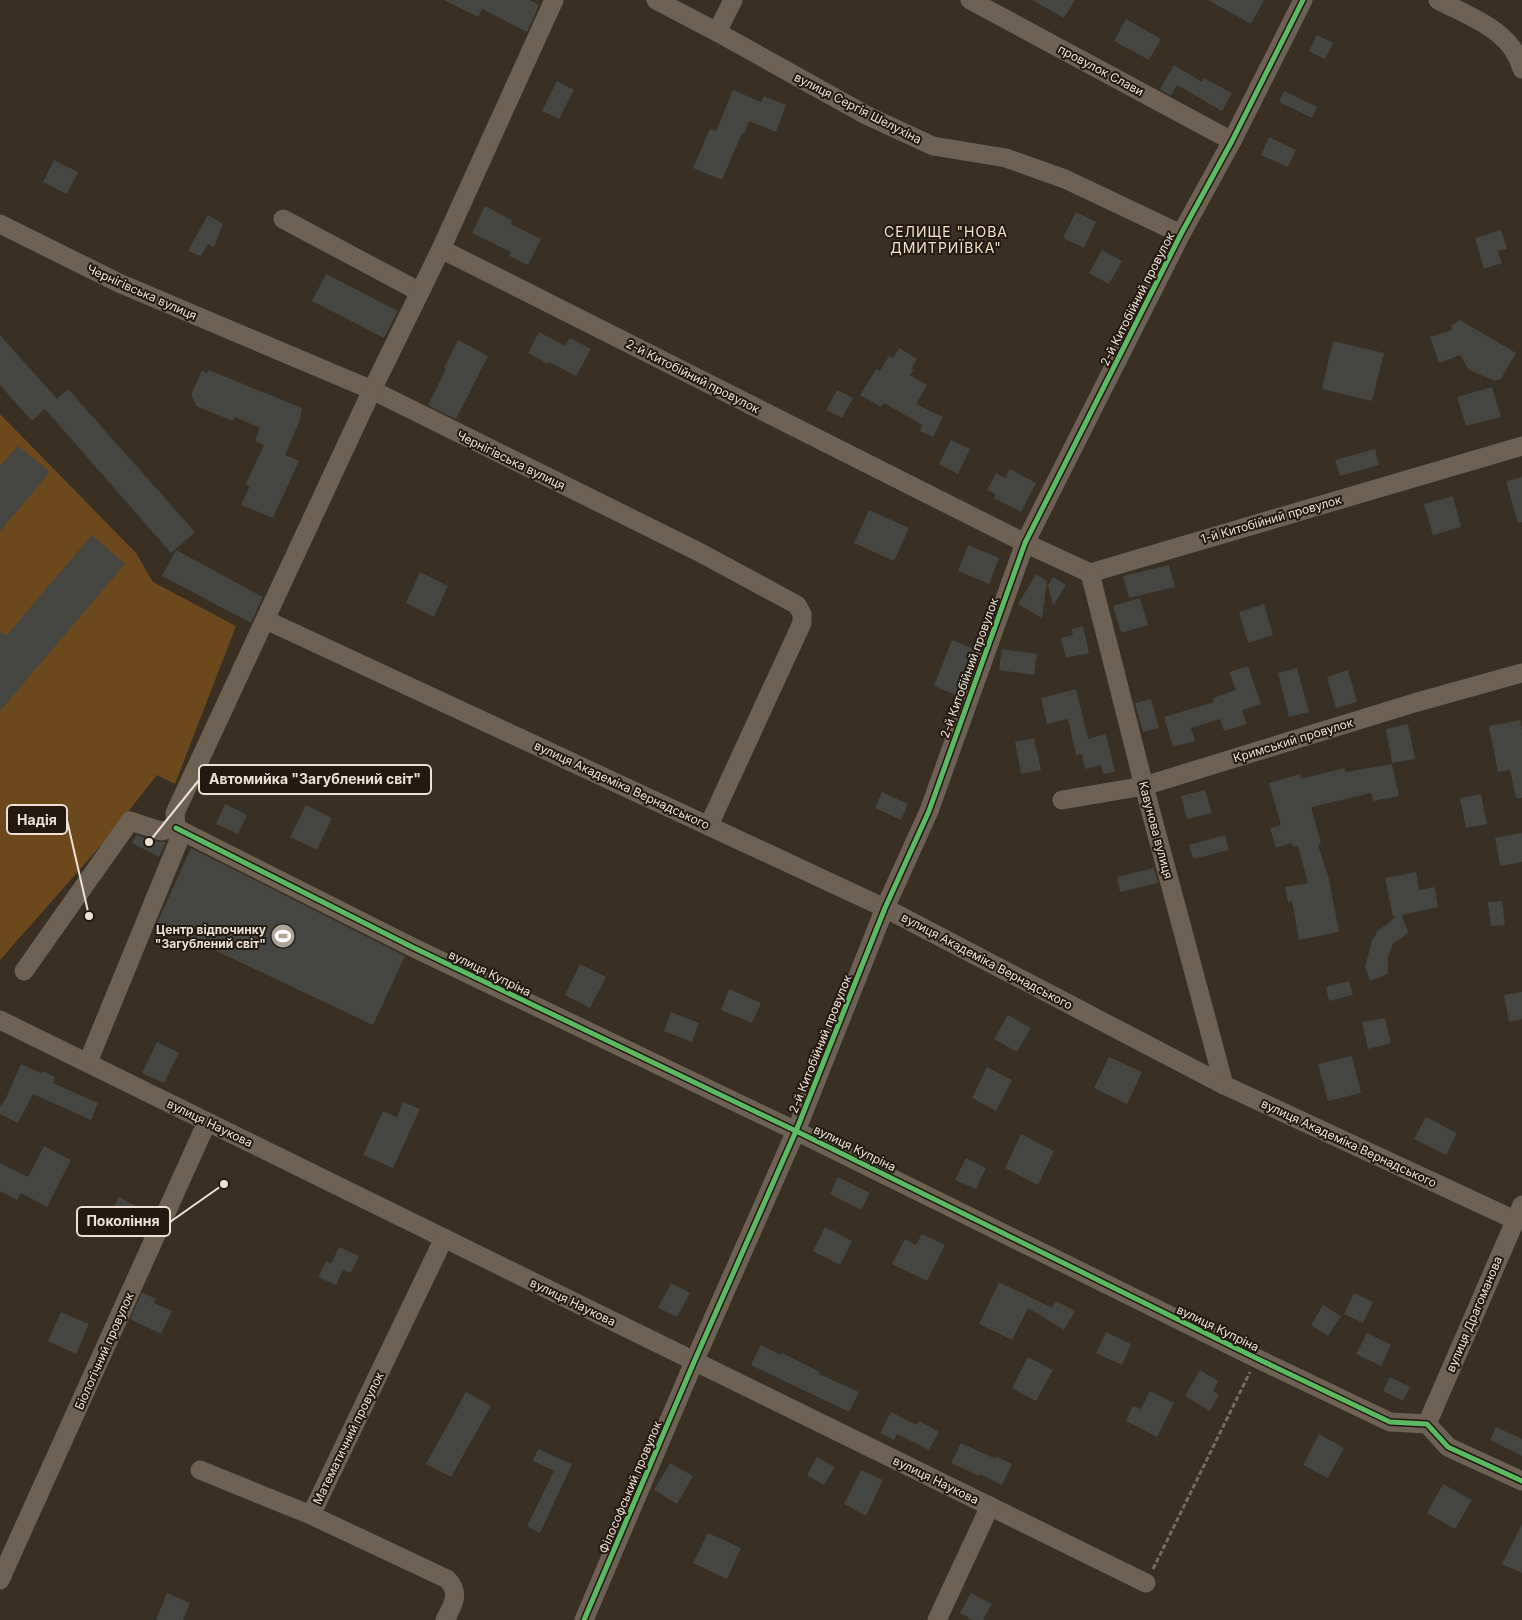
<svg xmlns="http://www.w3.org/2000/svg" width="1522" height="1620" font-family="Inter,sans-serif">
	<style>
		.green { fill: #6b491c }
		.building { fill: #454542 }
		.lines { fill: none; stroke-linecap: round; stroke-linejoin: round }
		.path { stroke: #756c61; stroke-width: 3; stroke-dasharray: 5 2.5; stroke-linecap: butt }
		.minor { stroke: #6d6153; stroke-width: 19 }
		.cycleway-casing { stroke: #221a11; stroke-width: 8 }
		.cycleway { stroke: #5cba63; stroke-width: 5 }
		.labels { text-anchor: middle; dominant-baseline: central; stroke-width: 4; stroke-linejoin: round; paint-order: stroke }
		.street-label { font-size: 12px; fill: #ede1d5; stroke: #221a11 }
		.poi-label { font-size: 12px; font-weight: bold; fill: #ede1d5; stroke: #221a11; text-anchor: end }
		.neighbourhood-label { font-size: 14px; letter-spacing: 1px; fill: #f6e0c7; stroke: #221a11 }
		.leader { fill: none; stroke: #ede1d5; stroke-width: 2 }
		.callout-dot { fill: #ede1d5; stroke: #221a11; stroke-width: 2 }
		.callout { fill: #221a11; stroke: #ede1d5; stroke-width: 2 }
		.callout-label { font-size: 14px; text-anchor: middle; font-weight: bold; fill: #ede1d5 }
	</style>
	<rect width="100%" height="100%" fill="#392f23"/>
	<polygon class="green" points="0,414 136,553 153,582 236,626 175,784 157,775 104,842 0,960"/>
	<g class="building">
		<polygon points="444,0 529,0 539,5 527,32 482,9 478,17"/>
		<polygon points="1032,0 1075,0 1064,18"/>
		<polygon points="1208,0 1264,0 1251,24"/>
		<polygon points="1126,19 1161,39 1149,60 1114,41"/>
		<polygon points="1317,35 1333,43 1325,59 1309,51"/>
		<polygon points="1174,65 1202,82 1204,78 1232,93 1222,111 1177,85 1171,96 1160,89"/>
		<polygon points="557,81 574,90 559,119 542,111"/>
		<polygon points="733,90 761,102 764,96 786,105 776,132 749,121 744,134 742,133 722,180 693,168 710,129 716,131"/>
		<polygon points="1284,91 1317,107 1312,118 1279,102"/>
		<polygon points="1269,137 1296,150 1288,167 1261,155"/>
		<polygon points="54,160 78,172 67,194 43,182"/>
		<polygon points="485,206 512,220 511,224 541,239 528,265 509,256 511,252 472,233"/>
		<polygon points="1076,212 1096,222 1084,248 1063,238"/>
		<polygon points="208,215 223,224 214,247 208,244 201,256 188,251"/>
		<polygon points="1501,230 1507,249 1498,251 1502,263 1484,269 1475,238"/>
		<polygon points="1102,250 1122,261 1109,284 1089,273"/>
		<polygon points="326,274 398,311 384,338 312,301"/>
		<polygon points="1460,320 1516,353 1501,379 1495,381 1469,370 1460,355 1439,363 1430,337 1452,330 1451,326"/>
		<polygon points="539,332 565,346 570,338 591,349 576,376 549,362 548,364 528,353"/>
		<polygon points="0,335 57,399 68,389 195,532 171,553 45,409 32,421 0,385"/>
		<polygon points="458,340 488,356 456,419 428,405 446,369 444,368"/>
		<polygon points="1333,341 1384,353 1372,401 1322,389"/>
		<polygon points="899,348 917,359 911,369 914,370 910,375 927,385 916,404 943,417 933,437 920,431 922,425 884,403 881,407 860,395 876,369 880,371 889,356 893,358"/>
		<polygon points="202,370 207,373 209,370 302,408 300,420 285,455 299,461 273,518 241,505 250,486 246,484 264,445 255,441 260,428 235,417 233,421 196,406 192,396 192,393"/>
		<polygon points="1492,387 1501,417 1466,426 1457,397"/>
		<polygon points="837,390 853,398 842,418 826,410"/>
		<polygon points="951,440 970,449 958,474 939,464"/>
		<polygon points="18,446 50,472 0,531 0,466"/>
		<polygon points="1375,449 1379,465 1340,476 1335,460"/>
		<polygon points="1010,469 1036,483 1021,512 994,498 996,494 987,490 996,473 1005,478"/>
		<polygon points="1522,477 1522,522 1518,523 1506,481"/>
		<polygon points="1453,496 1461,527 1433,535 1424,504"/>
		<polygon points="869,510 909,528 894,561 854,543"/>
		<polygon points="92,535 125,564 0,711 0,631 6,636"/>
		<polygon points="968,545 999,558 989,584 958,571"/>
		<polygon points="176,550 263,597 251,623 162,576"/>
		<polygon points="1169,565 1175,587 1129,598 1123,576"/>
		<polygon points="420,572 448,586 434,617 406,603"/>
		<polygon points="1036,574 1047,581 1042,618 1018,604"/>
		<polygon points="1053,577 1066,585 1053,606 1048,585"/>
		<polygon points="1140,598 1148,625 1121,633 1113,606"/>
		<polygon points="1264,604 1273,635 1248,643 1239,612"/>
		<polygon points="1083,626 1089,653 1066,658 1061,638 1073,635 1071,629"/>
		<polygon points="952,640 974,649 956,695 934,686"/>
		<polygon points="1002,649 1037,654 1034,675 999,670"/>
		<polygon points="1248,666 1261,704 1242,710 1247,724 1224,731 1220,719 1191,728 1195,741 1173,747 1164,717 1214,702 1213,698 1236,690 1229,672"/>
		<polygon points="1297,668 1309,712 1289,717 1278,673"/>
		<polygon points="1348,670 1357,702 1336,708 1327,677"/>
		<polygon points="1076,689 1088,739 1106,734 1115,772 1103,774 1101,765 1085,769 1082,754 1076,755 1068,719 1047,724 1041,698"/>
		<polygon points="1151,699 1159,728 1143,732 1135,703"/>
		<polygon points="1520,720 1522,730 1522,798 1516,798 1510,770 1498,772 1489,726"/>
		<polygon points="1408,724 1415,759 1392,763 1386,729"/>
		<polygon points="1034,738 1041,770 1021,774 1015,742"/>
		<polygon points="1392,764 1399,796 1373,801 1371,793 1311,807 1321,844 1318,845 1329,879 1339,932 1299,940 1292,901 1288,902 1285,887 1308,883 1298,846 1293,847 1292,843 1276,848 1270,828 1281,825 1269,783 1300,774 1301,779 1344,768 1346,772"/>
		<polygon points="1205,790 1212,813 1187,819 1181,796"/>
		<polygon points="882,792 908,804 901,820 875,808"/>
		<polygon points="1481,794 1487,824 1466,828 1460,798"/>
		<polygon points="225,804 247,815 238,834 216,824"/>
		<polygon points="306,805 332,818 317,850 290,837"/>
		<polygon points="1522,833 1522,862 1500,866 1495,838"/>
		<polygon points="136,835 158,842 166,842 159,857 132,843"/>
		<polygon points="1225,835 1229,850 1193,859 1189,845"/>
		<polygon points="191,848 405,956 373,1025 157,923"/>
		<polygon points="1154,868 1158,883 1120,892 1117,877"/>
		<polygon points="1416,872 1419,890 1435,887 1438,907 1402,915 1408,933 1393,944 1388,957 1388,974 1370,981 1365,967 1372,940 1378,931 1397,916 1393,917 1385,878"/>
		<polygon points="1502,901 1505,925 1491,926 1488,902"/>
		<polygon points="580,964 606,977 590,1008 565,995"/>
		<polygon points="1349,981 1353,995 1329,1001 1326,987"/>
		<polygon points="729,989 761,1003 752,1023 721,1010"/>
		<polygon points="1522,992 1522,1019 1509,1022 1504,995"/>
		<polygon points="671,1012 699,1023 692,1042 664,1031"/>
		<polygon points="1008,1015 1031,1028 1017,1052 994,1039"/>
		<polygon points="1385,1018 1391,1043 1368,1049 1362,1022"/>
		<polygon points="157,1042 179,1053 164,1083 142,1073"/>
		<polygon points="1352,1056 1361,1093 1328,1101 1318,1064"/>
		<polygon points="1109,1057 1142,1072 1127,1104 1094,1088"/>
		<polygon points="21,1064 41,1073 43,1071 55,1077 53,1083 98,1103 91,1120 33,1094 18,1123 0,1114 0,1107 6,1098"/>
		<polygon points="987,1067 1012,1080 996,1111 972,1098"/>
		<polygon points="403,1102 420,1109 393,1168 363,1155 383,1111 397,1117"/>
		<polygon points="1426,1117 1457,1133 1446,1155 1414,1139"/>
		<polygon points="1021,1134 1054,1151 1038,1185 1005,1168"/>
		<polygon points="44,1146 71,1160 47,1207 21,1193 17,1200 0,1191 0,1163 28,1177"/>
		<polygon points="966,1158 986,1168 976,1189 955,1180"/>
		<polygon points="838,1177 870,1193 861,1210 830,1194"/>
		<polygon points="119,1197 144,1210 140,1217 146,1220 139,1233 134,1231 132,1235 106,1223"/>
		<polygon points="825,1227 852,1241 840,1265 813,1251"/>
		<polygon points="922,1234 945,1245 927,1281 892,1264 905,1239 916,1245"/>
		<polygon points="339,1247 359,1256 351,1273 343,1270 336,1285 318,1277 326,1261 331,1264"/>
		<polygon points="999,1282 1052,1308 1056,1301 1075,1311 1064,1330 1028,1308 1012,1340 979,1324"/>
		<polygon points="671,1283 690,1293 677,1317 658,1308"/>
		<polygon points="142,1292 156,1299 154,1303 172,1311 161,1334 130,1319"/>
		<polygon points="1354,1293 1373,1302 1363,1323 1344,1314"/>
		<polygon points="1323,1305 1341,1316 1328,1336 1311,1325"/>
		<polygon points="61,1312 89,1324 76,1354 48,1341"/>
		<polygon points="1106,1332 1131,1344 1122,1365 1096,1353"/>
		<polygon points="1367,1333 1391,1345 1381,1366 1356,1354"/>
		<polygon points="761,1345 781,1355 782,1353 820,1372 819,1374 859,1392 849,1412 751,1365"/>
		<polygon points="1028,1357 1053,1370 1036,1401 1012,1388"/>
		<polygon points="1200,1370 1218,1381 1213,1391 1219,1395 1210,1411 1185,1396"/>
		<polygon points="1390,1377 1410,1387 1403,1401 1383,1391"/>
		<polygon points="1150,1391 1174,1403 1157,1437 1126,1421 1133,1406 1141,1409"/>
		<polygon points="466,1392 491,1406 451,1477 426,1464"/>
		<polygon points="891,1412 917,1425 919,1421 939,1432 929,1450 897,1434 894,1440 880,1433"/>
		<polygon points="1496,1427 1522,1439 1522,1456 1490,1440"/>
		<polygon points="1319,1434 1344,1448 1328,1478 1303,1465"/>
		<polygon points="961,1443 996,1459 997,1457 1012,1464 1002,1485 980,1474 979,1476 951,1463"/>
		<polygon points="538,1449 572,1464 540,1533 527,1526 554,1471 533,1461"/>
		<polygon points="817,1457 835,1467 824,1485 807,1475"/>
		<polygon points="670,1463 693,1476 677,1504 654,1490"/>
		<polygon points="861,1470 883,1480 866,1516 844,1504"/>
		<polygon points="1443,1484 1472,1500 1455,1529 1427,1513"/>
		<polygon points="1522,1524 1522,1573 1502,1564"/>
		<polygon points="708,1533 741,1548 727,1579 693,1563"/>
		<polygon points="167,1593 190,1603 183,1620 156,1620"/>
		<polygon points="971,1593 992,1604 983,1620 973,1620 960,1613"/>
	</g>
	<g class="lines">
		<polyline class="path" points="1153,1569 1250,1372"/>
		<g class="minor">
			<polyline points="656,0 717,32 866,115 933,146 1006,158 1065,179 1181,234"/>
			<polyline points="970,0 1232,141"/>
			<path d="M1438,0C1470,17 1512,30 1522,69"/>
			<polyline points="717,32 733,0"/>
			<polyline points="283,219 420,292"/>
			<polyline points="0,224 119,283 372,390 699,552 797,605 802,614 802,623 709,825"/>
			<polyline points="441,249 1025,543 1090,573 1522,446"/>
			<polyline points="1090,573 1144,786 1224,1085"/>
			<polyline points="266,620 885,908 1224,1085 1515,1220"/>
			<polyline points="1062,800 1144,786 1414,703 1522,673"/>
			<polyline points="24,971 130,821 161,831 176,828 410,946 796,1131 1256,1358 1390,1422 1427,1424 1448,1447 1522,1481"/>
			<polyline points="0,1020 1146,1583"/>
			<polyline points="88,1062 179,840 176,828 175,813 372,390 441,249 554,0"/>
			<polyline points="1427,1424 1522,1205"/>
			<path d="M200,1470L311,1515L447,1579C461,1593 453,1605 445,1620"/>
			<polyline points="311,1515 444,1238"/>
			<polyline points="0,1580 207,1122"/>
			<polyline points="584,1620 694,1362 796,1131 885,908 929,811 1025,543 1181,234 1232,141 1303,0"/>
			<polyline points="937,1620 990,1506"/>
		</g>
		<defs>
			<g id="cycleway">
				<polyline points="176,828 410,946 796,1131 1256,1358 1390,1422 1427,1424 1448,1447 1522,1481"/>
				<polyline points="584,1620 694,1362 796,1131 885,908 929,811 1025,543 1181,234 1232,141 1303,0"/>
			</g>
		</defs>
		<use href="#cycleway" class="cycleway-casing"/>
		<use href="#cycleway" class="cycleway"/>
	</g>
	<defs>
		<symbol id="stadium-disc" viewBox="-11 -11 22 22"><circle r="9.5" fill="#aea397" stroke="#221a11"/><path d="M0-5a6.5 5 0 1 0 0 10a6.5 5 0 1 0 0-10ZM-3.5-1.8h7v3.6h-7Z" fill="#fff"/></symbol>
	</defs>
	<g fill-rule="evenodd">
		<use href="#stadium-disc" x="269" y="922" width="28" height="28"/>
	</g>
	<g class="labels">
		<g class="street-label">
			<text transform="translate(1101 70) rotate(28)">провулок Слави</text>
			<text transform="translate(858 108) rotate(27)">вулиця Сергія Шелухіна</text>
			<text transform="translate(142 292) rotate(24)">Чернігівська вулиця</text>
			<text transform="translate(1137 299) rotate(-63)">2-й Китобійний провулок</text>
			<text transform="translate(693 376) rotate(27)">2-й Китобійний провулок</text>
			<text transform="translate(511 460) rotate(26)">Чернігівська вулиця</text>
			<text transform="translate(1271 519) rotate(-16)">1-й Китобійний провулок</text>
			<text transform="translate(969 668) rotate(-70)">2-й Китобійний провулок</text>
			<text transform="translate(1293 740) rotate(-17)">Кримський провулок</text>
			<text transform="translate(622 785) rotate(25)">вулиця Академіка Вернадського</text>
			<text transform="translate(1156 830) rotate(75)">Кавунова вулиця</text>
			<text transform="translate(987 961) rotate(28)">вулиця Академіка Вернадського</text>
			<text transform="translate(490 973) rotate(26)">вулиця Купріна</text>
			<text transform="translate(820 1044) rotate(-68)">2-й Китобійний провулок</text>
			<text transform="translate(210 1123) rotate(26)">вулиця Наукова</text>
			<text transform="translate(1349 1143) rotate(25)">вулиця Академіка Вернадського</text>
			<text transform="translate(855 1148) rotate(26)">вулиця Купріна</text>
			<text transform="translate(573 1302) rotate(26)">вулиця Наукова</text>
			<text transform="translate(1474 1314) rotate(-67)">вулиця Драгоманова</text>
			<text transform="translate(1218 1328) rotate(26)">вулиця Купріна</text>
			<text transform="translate(104 1351) rotate(-66)">Біологічний провулок</text>
			<text transform="translate(348 1438) rotate(-64)">Математичний провулок</text>
			<text transform="translate(936 1480) rotate(26)">вулиця Наукова</text>
			<text transform="translate(630 1487) rotate(-67)">Філософський провулок</text>
		</g>
		<g class="poi-label">
			<text x="266" y="929">Центр відпочинку<tspan x="266" dy="14">"Загублений світ"</tspan></text>
		</g>
		<g class="neighbourhood-label">
			<text x="946" y="231">СЕЛИЩЕ "НОВА<tspan x="946" dy="16">ДМИТРИЇВКА"</tspan></text>
		</g>
	</g>
	<path class="leader" d="M149 842L199 780M89 916L67 820M224 1184L170 1222"/>
	<g class="callout-dot">
		<circle cx="149" cy="842" r="5"/>
		<circle cx="89" cy="916" r="5"/>
		<circle cx="224" cy="1184" r="5"/>
	</g>
	<g class="callout">
		<rect x="199" y="765" width="232" height="29" rx="5"/>
		<rect x="7" y="805" width="60" height="29" rx="5"/>
		<rect x="77" y="1207" width="93" height="29" rx="5"/>
	</g>
	<g class="callout-label">
		<text x="315" y="784">Автомийка "Загублений світ"</text>
		<text x="37" y="825">Надія</text>
		<text x="123" y="1226">Покоління</text>
	</g>
</svg>
